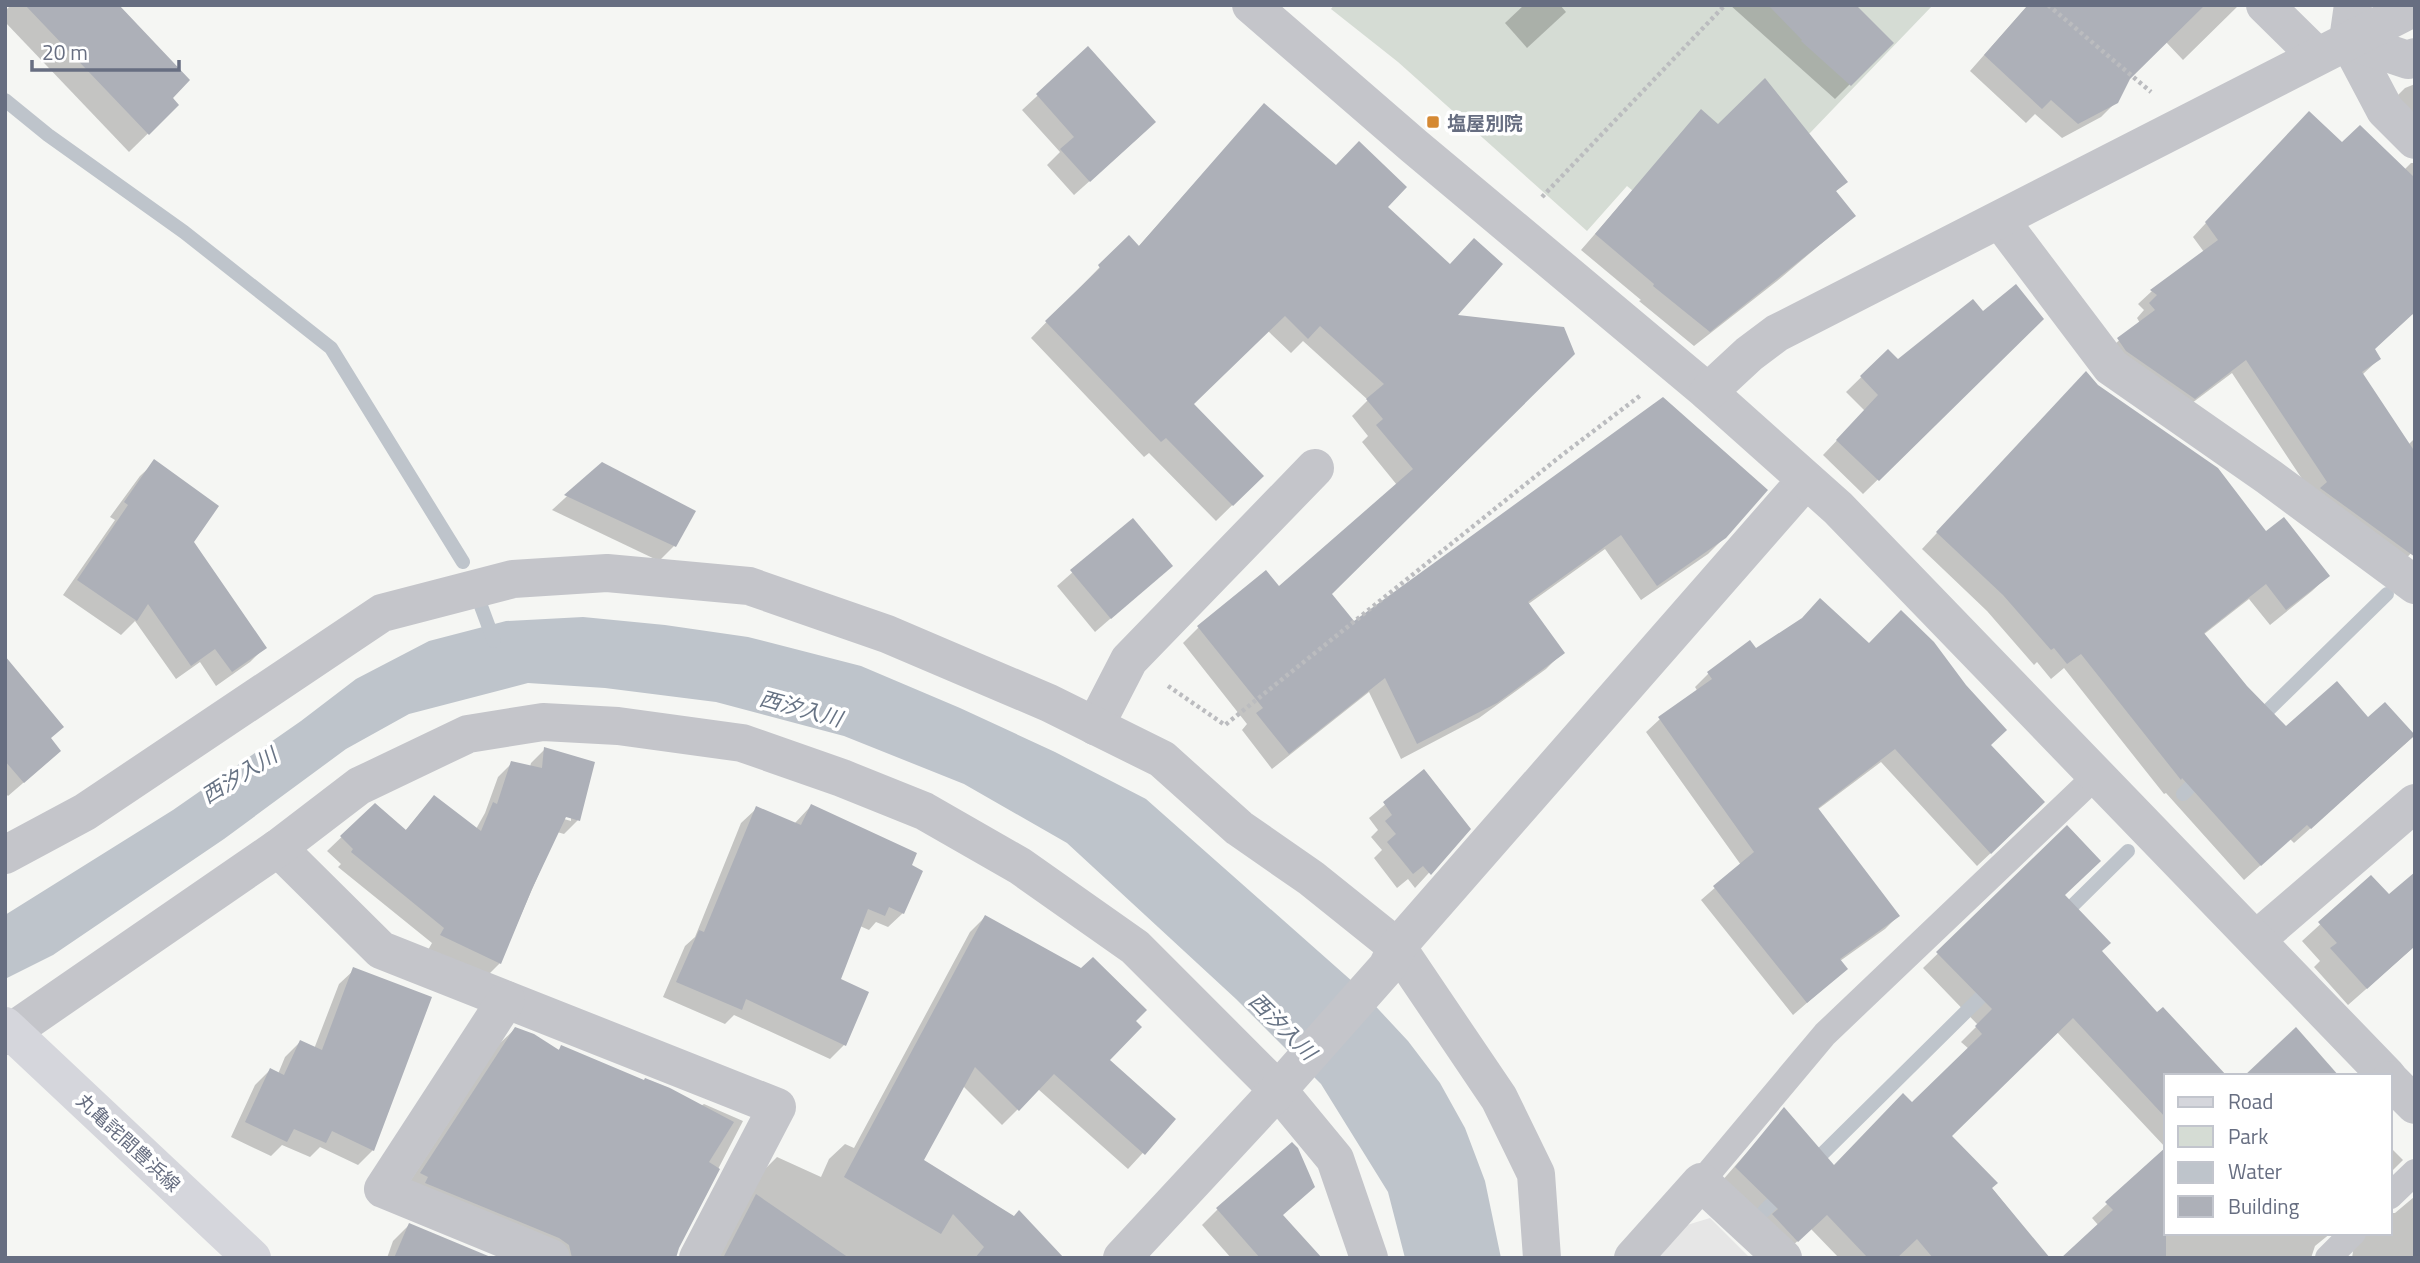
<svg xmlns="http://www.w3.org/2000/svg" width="2420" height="1263" font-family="'Titillium Web','Noto Sans JP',sans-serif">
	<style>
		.built { fill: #e6e6e6 }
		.green { fill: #d5dcd4 }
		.water { fill: #bec4cb }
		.shadow { fill: #0003; fill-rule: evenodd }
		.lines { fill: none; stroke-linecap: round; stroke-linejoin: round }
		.stream { stroke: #bec4cb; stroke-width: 14 }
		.building { fill: #adb0b8 }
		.path { stroke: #bbbcbf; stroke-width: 4.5; stroke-dasharray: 3.5 3.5; stroke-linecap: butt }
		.service { stroke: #c4c5ca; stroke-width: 26 }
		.minor { stroke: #c4c5ca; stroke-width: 38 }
		.tertiary { stroke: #c4c5ca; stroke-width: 38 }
		.primary { stroke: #d5d6dc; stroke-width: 38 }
		.poi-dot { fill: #d58933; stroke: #fff; stroke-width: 2.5 }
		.labels { text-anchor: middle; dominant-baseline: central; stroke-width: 7; stroke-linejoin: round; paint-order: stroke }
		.poi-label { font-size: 19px; font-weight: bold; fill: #676e81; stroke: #fff; text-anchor: start }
		.street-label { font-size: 19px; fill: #676e81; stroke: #fff }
		.water-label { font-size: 21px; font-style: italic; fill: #687485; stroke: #fff }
	</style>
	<rect width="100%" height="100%" fill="#f5f6f3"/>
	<polygon class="built" points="1710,1218 1750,1258 1658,1258 1687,1225"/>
	<polygon class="green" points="1334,5 1933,5 1809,134 1689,237 1627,186 1587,231 1398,62 1331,9"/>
	<polygon class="water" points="583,617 665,625 748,637 861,666 960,708 1055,752 1146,799 1353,982 1408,1041 1440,1083 1465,1128 1485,1181 1501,1258 1405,1258 1388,1192 1321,1084 1236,999 1067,843 964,784 844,736 716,702 605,688 528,683 409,714 346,749 224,839 53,955 5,979 5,915 173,810 301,721 356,679 429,641 506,621"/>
	<g class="shadow">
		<polygon points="11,5 117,5 177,105 129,152 5,22 5,11"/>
		<polygon points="1524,5 1560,5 1566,12 1527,48 1505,23"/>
		<polygon points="1730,5 1827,5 1891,43 1835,99"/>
		<polygon points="2028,5 2239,5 2183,60 2166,42 2128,79 2116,102 2101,117 2062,138 2035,114 2026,123 1970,71"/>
		<polygon points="1088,49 1139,137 1074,195 1047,165 1060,152 1022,110"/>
		<polygon points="2415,84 2415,136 2391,102 2405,88"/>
		<polygon points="1264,105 1385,207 1454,316 1563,329 1330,594 1354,623 1663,399 1725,537 1708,554 1641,600 1605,549 1527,605 1562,653 1546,669 1479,718 1401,759 1369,692 1272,769 1242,730 1247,724 1183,643 1199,627 1279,589 1397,485 1362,442 1368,436 1352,416 1368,400 1303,341 1291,353 1268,331 1192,404 1262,476 1216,521 1149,453 1144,457 1031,338 1129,237 1138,247"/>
		<polygon points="1701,112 1718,127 1845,182 1835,192 1854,216 1777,281 1694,346 1639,301 1641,300 1581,250"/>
		<polygon points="2295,127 2404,170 2411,163 2415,163 2415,316 2412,314 2373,350 2379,359 2362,375 2408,445 2415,438 2415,549 2397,568 2314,497 2232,373 2180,412 2104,353 2140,323 2137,318 2144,310 2138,304 2152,291 2204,252 2193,237"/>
		<polygon points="1982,313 2042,319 1863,494 1823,455 1865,411 1846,392 1888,351 1898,361"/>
		<polygon points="2097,386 2266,534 2328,576 2312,591 2270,625 2249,599 2203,635 2245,687 2286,729 2368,720 2385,705 2413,737 2294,843 2290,839 2244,880 2166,793 2164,794 2064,668 2051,679 2037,662 2034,665 1987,611 1922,549 2071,389"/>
		<polygon points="155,462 192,542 264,648 250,662 216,686 200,662 176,679 135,621 121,635 63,595 115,520 110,517 140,476"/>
		<polygon points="602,464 674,546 659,561 552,510"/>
		<polygon points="1132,520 1171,566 1095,632 1057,586"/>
		<polygon points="1750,643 1755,651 1869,645 1990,745 2030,816 1977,866 1881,762 1817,810 1898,916 1885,929 1840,961 1846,969 1793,1015 1701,900 1741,865 1646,732 1660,719 1698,692 1695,687 1708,674"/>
		<polygon points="5,673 49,739 44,765 8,796 5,793"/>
		<path d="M545,749L578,820L564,834L557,832L500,963L486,977L428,950L432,943L338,867L341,864L327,851L375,805L405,831L434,797L476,829L485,813L498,777L512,763L530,767L531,763ZM557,817H571V821Z"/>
		<polygon points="1424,772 1469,829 1415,888 1408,879 1397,888 1374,858 1382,850 1371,837 1378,830 1369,818"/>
		<polygon points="811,806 909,866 903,913 888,927 876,922 869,930 860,926 839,980 844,1045 830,1059 734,1015 725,1024 663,997 685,946 695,937 741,823 756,809 794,824"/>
		<polygon points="2067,828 2063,895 2100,952 2157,1015 2166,1076 2166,1148 2057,1032 1950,1136 2048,1258 1839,1258 1811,1229 1782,1255 1721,1182 1784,1110 1834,1167 1912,1104 1969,1049 1961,1042 1978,1025 1923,968"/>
		<polygon points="2371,878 2389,897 2415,946 2348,1005 2314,967 2320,961 2302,941"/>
		<polygon points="985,917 1133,1021 1107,1060 1174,1119 1128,1169 1038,1089 1002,1125 962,1085 922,1160 1062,1258 717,1258 762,1172 777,1157 821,1177 829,1159 845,1144 854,1148 970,932"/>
		<polygon points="354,970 430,998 373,1150 358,1165 320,1147 310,1157 282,1145 271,1156 231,1137 255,1085 270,1070 278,1074 285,1057 300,1042 314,1049 339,984"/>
		<polygon points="515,1029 557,1051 562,1047 701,1106 704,1104 743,1121 677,1248 675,1258 550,1258 405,1189 499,1044"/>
		<polygon points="2390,1147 2403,1160 2390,1173"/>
		<polygon points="2166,1149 2166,1233 2331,1233 2315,1246 2311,1258 2063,1258 2099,1226 2092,1218"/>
		<polygon points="2414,1197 2415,1258 2352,1258 2354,1245 2344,1233 2390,1233 2390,1213 2395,1213"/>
		<polygon points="1218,1209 1281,1216 1319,1258 1231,1258 1202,1225"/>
		<polygon points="409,1225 488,1258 387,1258 393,1241"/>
	</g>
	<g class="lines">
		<g class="stream">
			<polyline points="5,100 48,135 184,232 331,348 463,562"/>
			<polyline points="481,606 494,641"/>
			<polyline points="2256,722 2387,594"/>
			<polyline points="2183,794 2202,775"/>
			<polyline points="2061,917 2128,851"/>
			<polyline points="1810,1166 1992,986"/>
			<polyline points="1764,1211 1786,1190"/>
		</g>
	</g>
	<g class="building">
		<polygon points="25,5 119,5 190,80 173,98 179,105 149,135"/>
		<polygon points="1768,5 1856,5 1894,43 1851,86 1801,41 1802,40"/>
		<polygon points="2028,5 2205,5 2130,79 2118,103 2078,124 2051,100 2042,109 1984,55"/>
		<polygon points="1088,46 1156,122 1090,182 1060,149 1074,137 1036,94"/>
		<polygon points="1765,78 1848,182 1836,191 1856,216 1710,332 1653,286 1654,284 1595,234 1701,109 1718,124"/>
		<polygon points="1264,103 1336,165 1359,141 1407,187 1388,207 1450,264 1474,238 1503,264 1458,315 1564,327 1575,354 1332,594 1354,621 1663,397 1768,490 1726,538 1657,586 1621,535 1528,602 1565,653 1497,703 1417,744 1385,678 1289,754 1256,713 1263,708 1197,626 1266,570 1279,586 1413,469 1376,425 1383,419 1366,399 1384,384 1320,326 1308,339 1285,316 1194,404 1264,476 1233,506 1166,438 1161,442 1045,321 1100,268 1098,265 1129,235 1139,246"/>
		<polygon points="2309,111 2342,142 2360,125 2415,178 2415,312 2375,349 2381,359 2362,372 2415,452 2415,557 2320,488 2327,482 2246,360 2195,399 2126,351 2117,338 2155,310 2149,303 2157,295 2150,290 2218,240 2205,222"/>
		<polygon points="2016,284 2044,319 1879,481 1836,440 1878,395 1860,376 1888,349 1898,359 1973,299 1983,311"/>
		<polygon points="2086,371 2098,385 2218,468 2266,531 2284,517 2330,576 2286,610 2266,584 2204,633 2247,686 2286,726 2337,681 2368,717 2385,702 2415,735 2311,829 2307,825 2261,866 2182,778 2181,780 2081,654 2067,664 2054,648 2051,650 2003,595 1936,532"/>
		<polygon points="154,459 219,506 194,542 267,648 232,672 215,649 191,666 148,604 137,621 77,580 128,505 124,502"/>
		<polygon points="602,462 696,511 676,547 564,495"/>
		<polygon points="1133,518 1173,566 1111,619 1070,570"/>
		<polygon points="1820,598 1869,643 1901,610 1934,642 1966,685 2007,730 1991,745 2045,802 1991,854 1895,749 1818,808 1900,916 1840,959 1848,969 1807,1003 1713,886 1754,852 1658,717 1712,679 1707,672 1750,640 1756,648 1802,618"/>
		<polygon points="5,656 64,727 51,738 61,751 24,783 5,761"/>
		<polygon points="544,747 595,762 580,821 566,817 532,889 501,964 440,935 444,928 351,852 353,849 340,836 375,803 406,830 434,795 481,831 493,802 497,804 511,761 542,768"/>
		<polygon points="1424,769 1471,829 1431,875 1423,866 1413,874 1387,842 1396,834 1385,821 1392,815 1383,802"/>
		<polygon points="811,804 917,853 912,865 923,871 904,914 889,907 885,916 868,909 841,979 869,992 846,1046 746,999 742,1010 676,982 699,930 704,932 756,806 801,825"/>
		<polygon points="2067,825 2101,861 2065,895 2111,943 2102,951 2157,1012 2163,1007 2227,1076 2166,1076 2166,1118 2073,1018 1952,1136 1998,1183 1992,1188 2050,1258 1933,1258 1917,1239 1897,1258 1868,1258 1827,1215 1798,1242 1772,1214 1778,1209 1735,1167 1784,1107 1834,1165 1903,1093 1912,1102 1982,1034 1975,1026 1992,1009 1936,952"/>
		<polygon points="2415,872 2415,946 2367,989 2330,948 2337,943 2318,922 2371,875 2389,894"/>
		<polygon points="985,915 1081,968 1093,957 1147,1010 1136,1021 1142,1027 1110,1060 1176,1119 1145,1155 1054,1074 1019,1111 975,1067 924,1160 1014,1216 1019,1210 1064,1258 975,1258 984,1247 953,1214 941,1234 844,1177"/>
		<polygon points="353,967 432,997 374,1151 332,1131 326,1143 294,1129 287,1142 245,1122 270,1068 284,1075 300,1040 322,1050"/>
		<polygon points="515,1027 534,1034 559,1050 561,1045 644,1080 645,1078 670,1088 734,1122 709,1162 720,1169 679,1248 676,1258 572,1258 569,1245 559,1238 425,1183 428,1177 420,1173"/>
		<polygon points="2296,1027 2339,1076 2244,1076"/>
		<polygon points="1292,1142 1298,1148 1315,1187 1283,1215 1322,1258 1260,1258 1216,1208"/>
		<polygon points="2166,1147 2166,1258 2061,1258 2113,1210 2105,1202"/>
		<polygon points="756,1194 849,1258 723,1258"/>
		<polygon points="409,1223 493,1258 394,1258"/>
	</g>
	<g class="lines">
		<g class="path">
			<polyline points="2048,5 2151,92"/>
			<polyline points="1542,197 1725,5"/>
			<polyline points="1168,686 1225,725 1562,455 1641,395"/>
		</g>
		<g class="service">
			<polyline points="1701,1182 1825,1034 2097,775"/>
			<polyline points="2390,1196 2415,1172"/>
			<polyline points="2328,1258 2353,1233"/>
		</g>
		<g class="minor">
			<polyline points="2265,5 2317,56"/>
			<polyline points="2353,5 2348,40 2385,110 2415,140"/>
			<polyline points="2348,40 2408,60 2415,57"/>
			<polyline points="2000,220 2111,367 2269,477 2415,585"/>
			<polyline points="1095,726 1129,660 1315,468"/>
			<polyline points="278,848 381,950 777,1107 698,1258"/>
			<polyline points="5,855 85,812 382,613 513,579 607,573 749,586 887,634 1049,703 1162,759 1239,828 1311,878 1397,947 1499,1098 1536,1174 1542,1258"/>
			<polyline points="2257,939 2415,803"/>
			<polyline points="506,1000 383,1189 551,1258"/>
			<polyline points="5,1036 278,848 359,786 468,734 543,722 618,726 742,743 842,778 924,811 1020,866 1135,947 1278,1090 1335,1159 1369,1258"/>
			<polyline points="1122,1258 1278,1090 1387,967 1397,947 1806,480"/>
			<polyline points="1633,1258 1701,1182 1783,1258"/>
		</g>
		<g class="tertiary">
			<polyline points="1251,5 1414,146 1708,392 1838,508 2387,1076"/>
			<polyline points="1708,392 1749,354 1777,333 2415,7"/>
			<polyline points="2390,1080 2415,1105"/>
		</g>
		<polyline class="primary" points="5,1026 252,1258"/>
	</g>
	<rect class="poi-dot" x="1426" y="115" width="14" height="14" rx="3.5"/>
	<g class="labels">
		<g class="poi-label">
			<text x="1447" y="122">塩屋別院</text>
		</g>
		<g class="street-label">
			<text transform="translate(129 1142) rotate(43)">丸亀詫間豊浜線</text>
		</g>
		<g class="water-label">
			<text transform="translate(801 708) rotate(15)">西汐入川</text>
			<text transform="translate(239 775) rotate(-32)">西汐入川</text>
			<text transform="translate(1283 1026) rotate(45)">西汐入川</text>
		</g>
	</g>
	<rect width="2420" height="1263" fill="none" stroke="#676e81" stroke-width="14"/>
	<rect x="2164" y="1074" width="228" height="161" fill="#ffffff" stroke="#c2c5cd" stroke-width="2"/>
	<rect x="2178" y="1097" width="35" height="10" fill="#d5d6dc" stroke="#c2c5cd" stroke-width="2"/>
	<text x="2228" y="1109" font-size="21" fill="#676e81">Road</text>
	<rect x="2178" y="1126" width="35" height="21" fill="#d5dcd4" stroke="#c2c5cd" stroke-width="2"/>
	<text x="2228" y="1144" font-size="21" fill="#676e81">Park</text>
	<rect x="2178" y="1162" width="35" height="21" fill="#bec4cb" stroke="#c2c5cd" stroke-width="2"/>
	<text x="2228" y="1179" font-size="21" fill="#676e81">Water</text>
	<rect x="2178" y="1196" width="35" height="21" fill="#adb0b8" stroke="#c2c5cd" stroke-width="2"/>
	<text x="2228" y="1214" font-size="21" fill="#676e81">Building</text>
	<path d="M32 60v10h147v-10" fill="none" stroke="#676e81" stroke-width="3.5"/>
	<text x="42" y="60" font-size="21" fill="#676e81" stroke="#ffffff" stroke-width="5" paint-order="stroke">20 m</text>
</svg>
